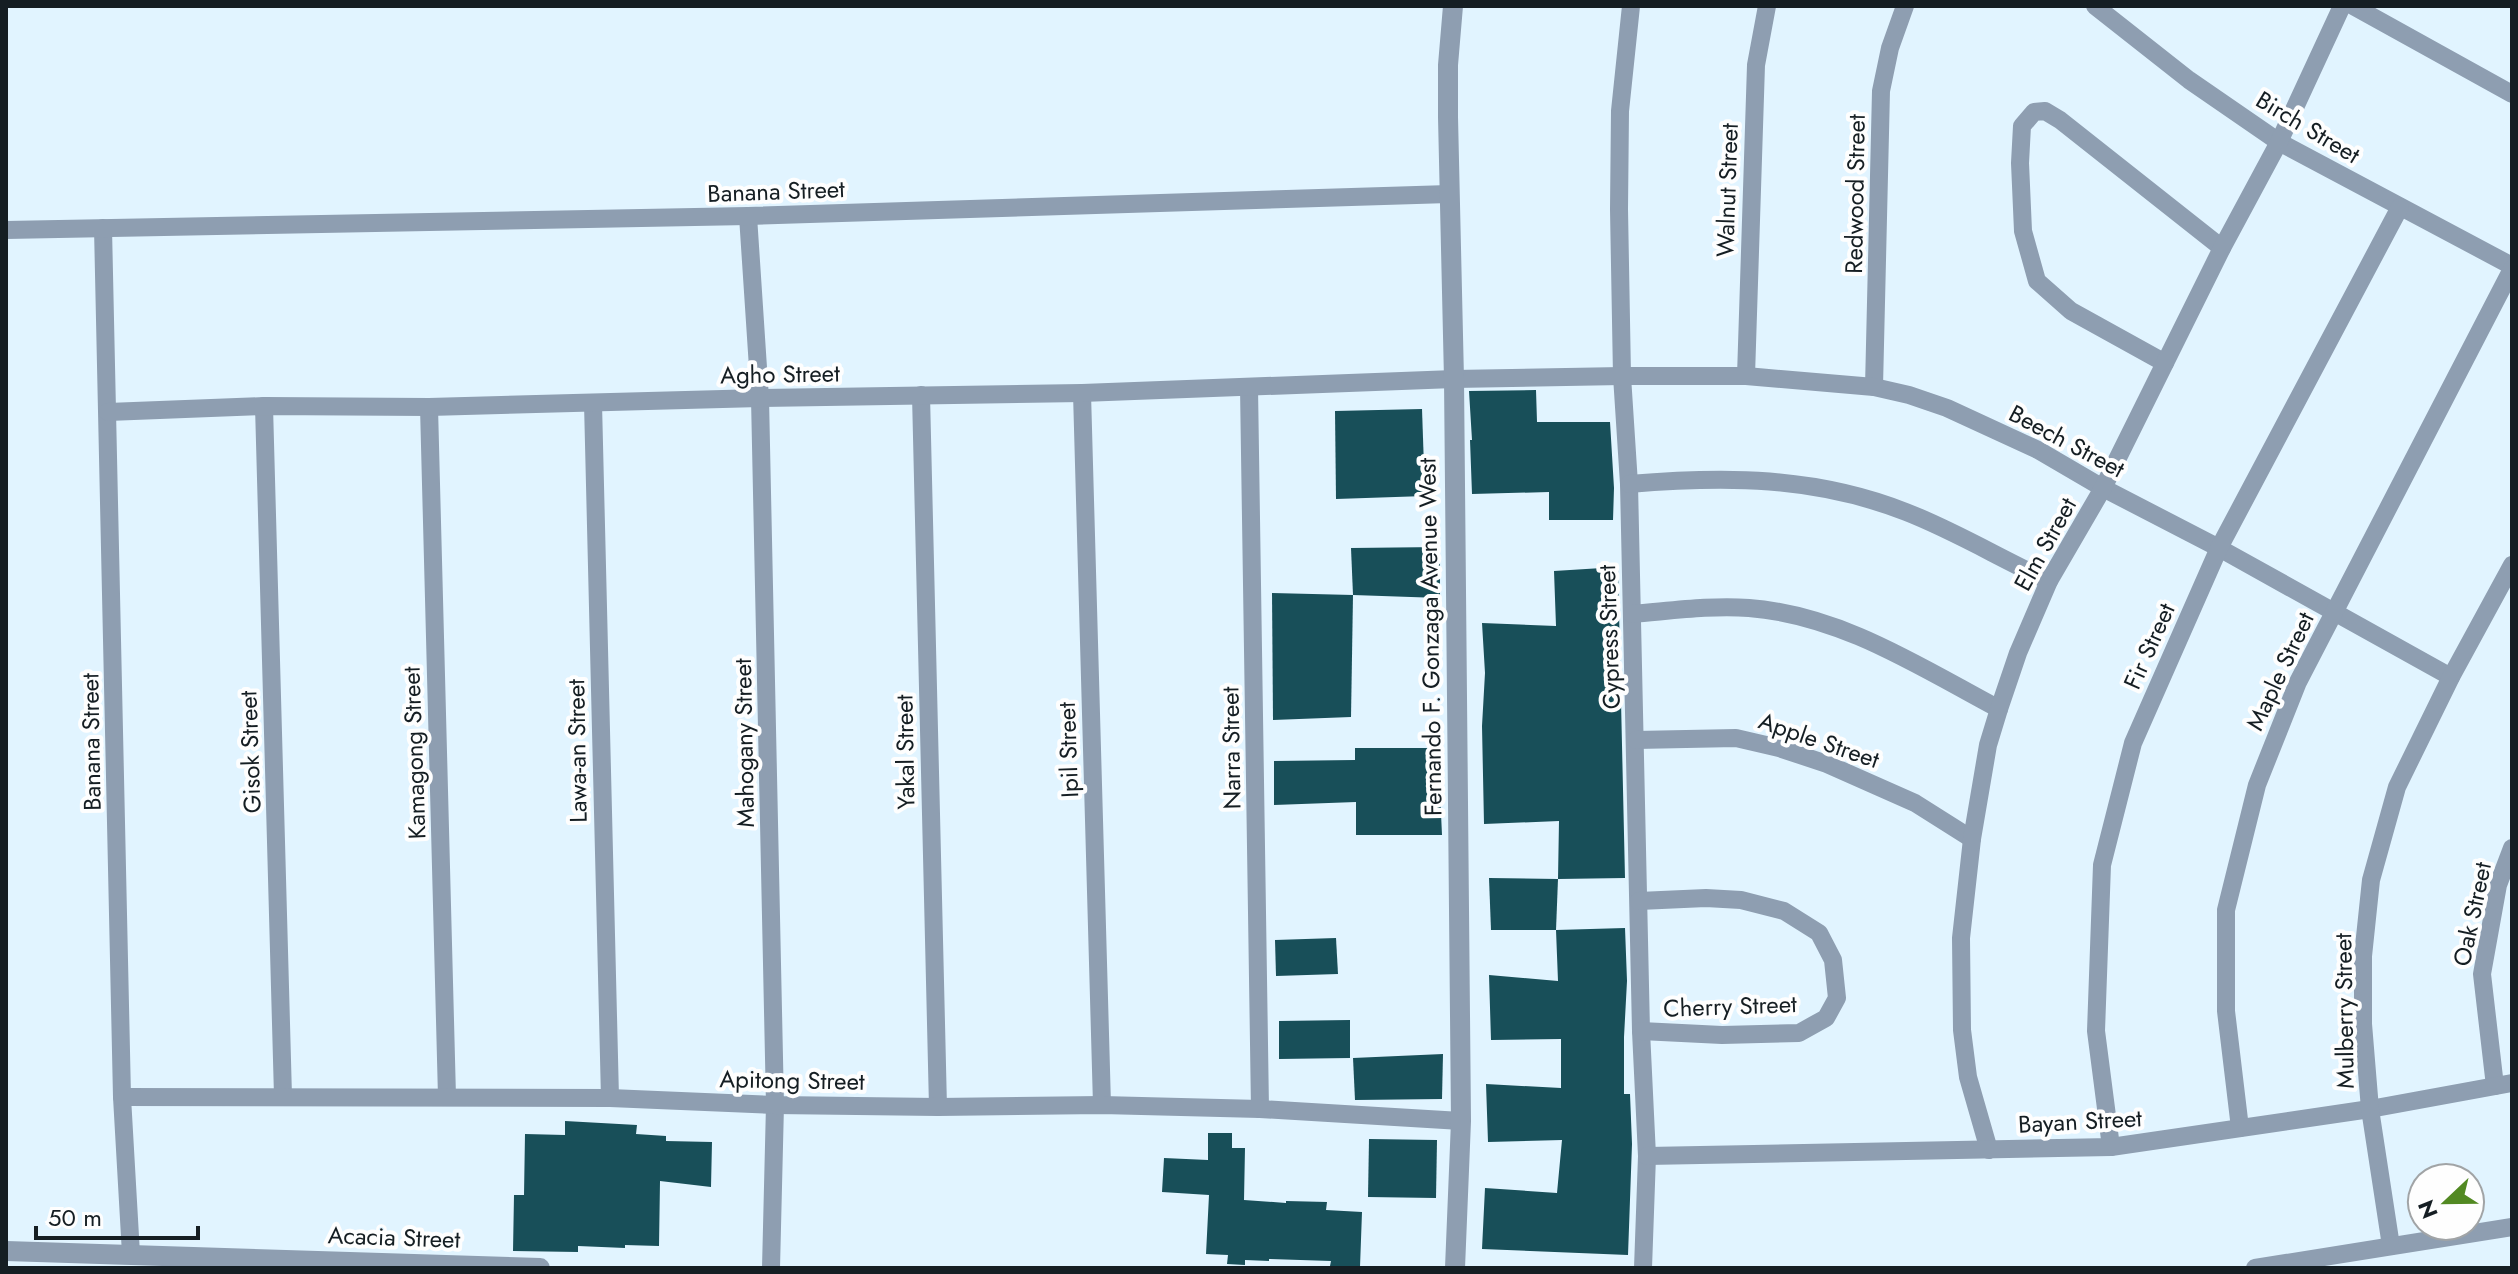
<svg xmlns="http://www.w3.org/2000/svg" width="2518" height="1274" font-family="Jost,sans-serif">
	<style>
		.building { fill: #184f59 }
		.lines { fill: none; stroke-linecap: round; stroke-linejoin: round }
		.minor { stroke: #8e9eb1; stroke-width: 18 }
		.tertiary { stroke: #8e9eb1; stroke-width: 20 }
		.labels { text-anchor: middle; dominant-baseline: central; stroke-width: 8; stroke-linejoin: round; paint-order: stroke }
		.street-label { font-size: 24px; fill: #151e23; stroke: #fefefe }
	</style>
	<rect width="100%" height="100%" fill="#e1f4ff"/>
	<g class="building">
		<polygon points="1536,390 1537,422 1610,422 1614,488 1613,520 1549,520 1549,492 1472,494 1470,440 1472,440 1469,391"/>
		<polygon points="1422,409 1425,496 1336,499 1335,411"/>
		<polygon points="1440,547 1440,598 1353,595 1351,548"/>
		<polygon points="1618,567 1625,878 1558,879 1559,821 1484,824 1482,726 1485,673 1482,623 1556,626 1554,571"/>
		<polygon points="1272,593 1353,595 1351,717 1273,720"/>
		<polygon points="1355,748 1438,748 1442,835 1356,835 1356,802 1274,805 1274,761 1355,760"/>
		<polygon points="1489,878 1558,879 1556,930 1491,930"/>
		<polygon points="1625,928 1627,981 1624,1037 1624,1094 1630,1094 1632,1144 1628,1255 1482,1249 1485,1188 1557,1193 1562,1140 1488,1142 1486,1084 1561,1088 1561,1039 1491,1040 1489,975 1558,981 1556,930"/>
		<polygon points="1336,938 1338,974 1276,976 1275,940"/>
		<polygon points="1350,1020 1350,1058 1279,1059 1279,1021"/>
		<polygon points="1443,1054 1442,1099 1355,1100 1353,1058"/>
		<polygon points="565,1121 637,1125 636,1134 666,1136 666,1141 712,1142 711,1187 660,1181 659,1246 625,1245 625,1248 578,1246 578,1252 513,1251 514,1195 524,1195 525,1134 565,1135"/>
		<polygon points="1208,1133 1232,1133 1232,1148 1245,1148 1244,1200 1286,1203 1286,1201 1327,1202 1326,1210 1362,1212 1360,1267 1330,1266 1331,1261 1269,1259 1269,1261 1245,1260 1245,1265 1227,1264 1228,1255 1206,1254 1209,1195 1162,1192 1164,1158 1208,1160"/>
		<polygon points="1369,1139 1437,1140 1436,1198 1368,1197"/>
	</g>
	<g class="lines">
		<g class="minor">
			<polyline points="1631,6 1620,111 1619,209 1622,376 1629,484 1641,1031 1647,1156 1643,1268"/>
			<polyline points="2095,6 2189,80 2279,142 2512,266"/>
			<polyline points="2353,6 2512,94"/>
			<polyline points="748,216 760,398 775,1105 771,1268"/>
			<polyline points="103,228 122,1097 131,1254"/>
			<polyline points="6,230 748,216 1449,194"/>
			<polyline points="2165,363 2071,311 2037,281 2023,231 2020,163 2022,126 2034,112 2045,111 2060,120 2222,248"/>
			<polyline points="1746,376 1756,65 1767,6"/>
			<polyline points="1249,387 1260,1109"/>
			<polyline points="1874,387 1881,91 1890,48 1905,6"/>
			<polyline points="1082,393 1102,1105"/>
			<polyline points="921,395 938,1107"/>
			<polyline points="593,403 610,1098"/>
			<polyline points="264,406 283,1096"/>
			<polyline points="429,407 447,1097"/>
			<polyline points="108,412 264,406 429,407 760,398 1082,393 1454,379 1622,376 1746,376 1874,387 1909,395 1947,408 2038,450 2103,488 2219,548 2451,677"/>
			<path d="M1629,484C1725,476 1815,476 1906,512C1955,531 2001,559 2049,581"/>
			<path d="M1632,614C1670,611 1711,605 1749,608C1841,615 1920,667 1999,709"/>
			<polyline points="1636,740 1736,738 1779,748 1827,764 1915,803 1972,839"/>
			<polyline points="1639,901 1706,898 1741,900 1784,911 1819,933 1833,960 1837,998 1826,1018 1799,1033 1722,1035 1641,1031"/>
			<polyline points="2495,1086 2482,974 2498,885 2512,848"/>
			<polyline points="122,1097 610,1098 775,1105 938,1107 1102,1105 1260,1109 1461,1121"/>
			<polyline points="2240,1128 2226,1011 2226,910 2257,785 2298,682 2512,269"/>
			<polyline points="2111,1147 2096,1031 2102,865 2133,743 2219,548 2400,207"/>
			<polyline points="1989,1150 1968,1077 1962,1030 1961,938 1972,839 1988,745 1999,709 2018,653 2049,581 2103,488 2222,248 2279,142 2342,6"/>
			<polyline points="1647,1156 2111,1147 2370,1109 2512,1083"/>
			<polyline points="2391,1246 2370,1109 2363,1024 2363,956 2371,880 2397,787 2451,677 2512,565"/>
			<polyline points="2255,1268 2512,1227"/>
		</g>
		<g class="tertiary">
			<polyline points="1453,6 1448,65 1448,117 1454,379 1461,1121 1455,1268"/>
			<polyline points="6,1251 540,1268"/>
		</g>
	</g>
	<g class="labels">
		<g class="street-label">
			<text transform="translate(2308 127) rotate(31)">Birch Street</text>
			<text transform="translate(1727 190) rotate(-88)">Walnut Street</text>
			<text transform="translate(776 191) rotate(-2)">Banana Street</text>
			<text transform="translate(1855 194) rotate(-89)">Redwood Street</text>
			<text transform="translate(780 374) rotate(-1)">Agho Street</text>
			<text transform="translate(2067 441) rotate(28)">Beech Street</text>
			<text transform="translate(2045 544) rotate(-61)">Elm Street</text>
			<text transform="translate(1430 637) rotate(-91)">Fernando F. Gonzaga Avenue West</text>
			<text transform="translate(1609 637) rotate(-92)">Cypress Street</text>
			<text transform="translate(2149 646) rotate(-66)">Fir Street</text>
			<text transform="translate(2280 671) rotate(-65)">Maple Street</text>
			<text transform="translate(1819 740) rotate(19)">Apple Street</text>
			<text transform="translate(91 742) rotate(-91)">Banana Street</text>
			<text transform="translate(744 743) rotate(-91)">Mahogany Street</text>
			<text transform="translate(1231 748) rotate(-91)">Narra Street</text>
			<text transform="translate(1068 750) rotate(-92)">Ipil Street</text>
			<text transform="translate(577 751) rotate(-91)">Lawa-an Street</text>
			<text transform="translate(250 752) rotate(-92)">Gisok Street</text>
			<text transform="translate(905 752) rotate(-91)">Yakal Street</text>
			<text transform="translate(414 753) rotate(-92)">Kamagong Street</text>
			<text transform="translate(2472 914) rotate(-78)">Oak Street</text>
			<text transform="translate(1730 1006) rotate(-2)">Cherry Street</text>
			<text transform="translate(2344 1011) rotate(-91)">Mulberry Street</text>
			<text transform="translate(792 1080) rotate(1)">Apitong Street</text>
			<text transform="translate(2080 1121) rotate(-3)">Bayan Street</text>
			<text transform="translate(394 1237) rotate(2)">Acacia Street</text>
		</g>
	</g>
	<rect width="2518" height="1274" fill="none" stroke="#151e23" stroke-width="16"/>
	<g transform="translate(2446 1202) rotate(248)"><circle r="38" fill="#fefefe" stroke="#a1a4a6" stroke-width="2"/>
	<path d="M0-6L14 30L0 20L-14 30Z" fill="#528922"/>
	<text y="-12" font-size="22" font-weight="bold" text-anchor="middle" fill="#151e23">N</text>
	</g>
	<path d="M36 1226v12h162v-12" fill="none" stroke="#151e23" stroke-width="4"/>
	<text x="48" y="1226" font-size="24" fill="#151e23" stroke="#fefefe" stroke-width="6" paint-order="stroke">50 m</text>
</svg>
